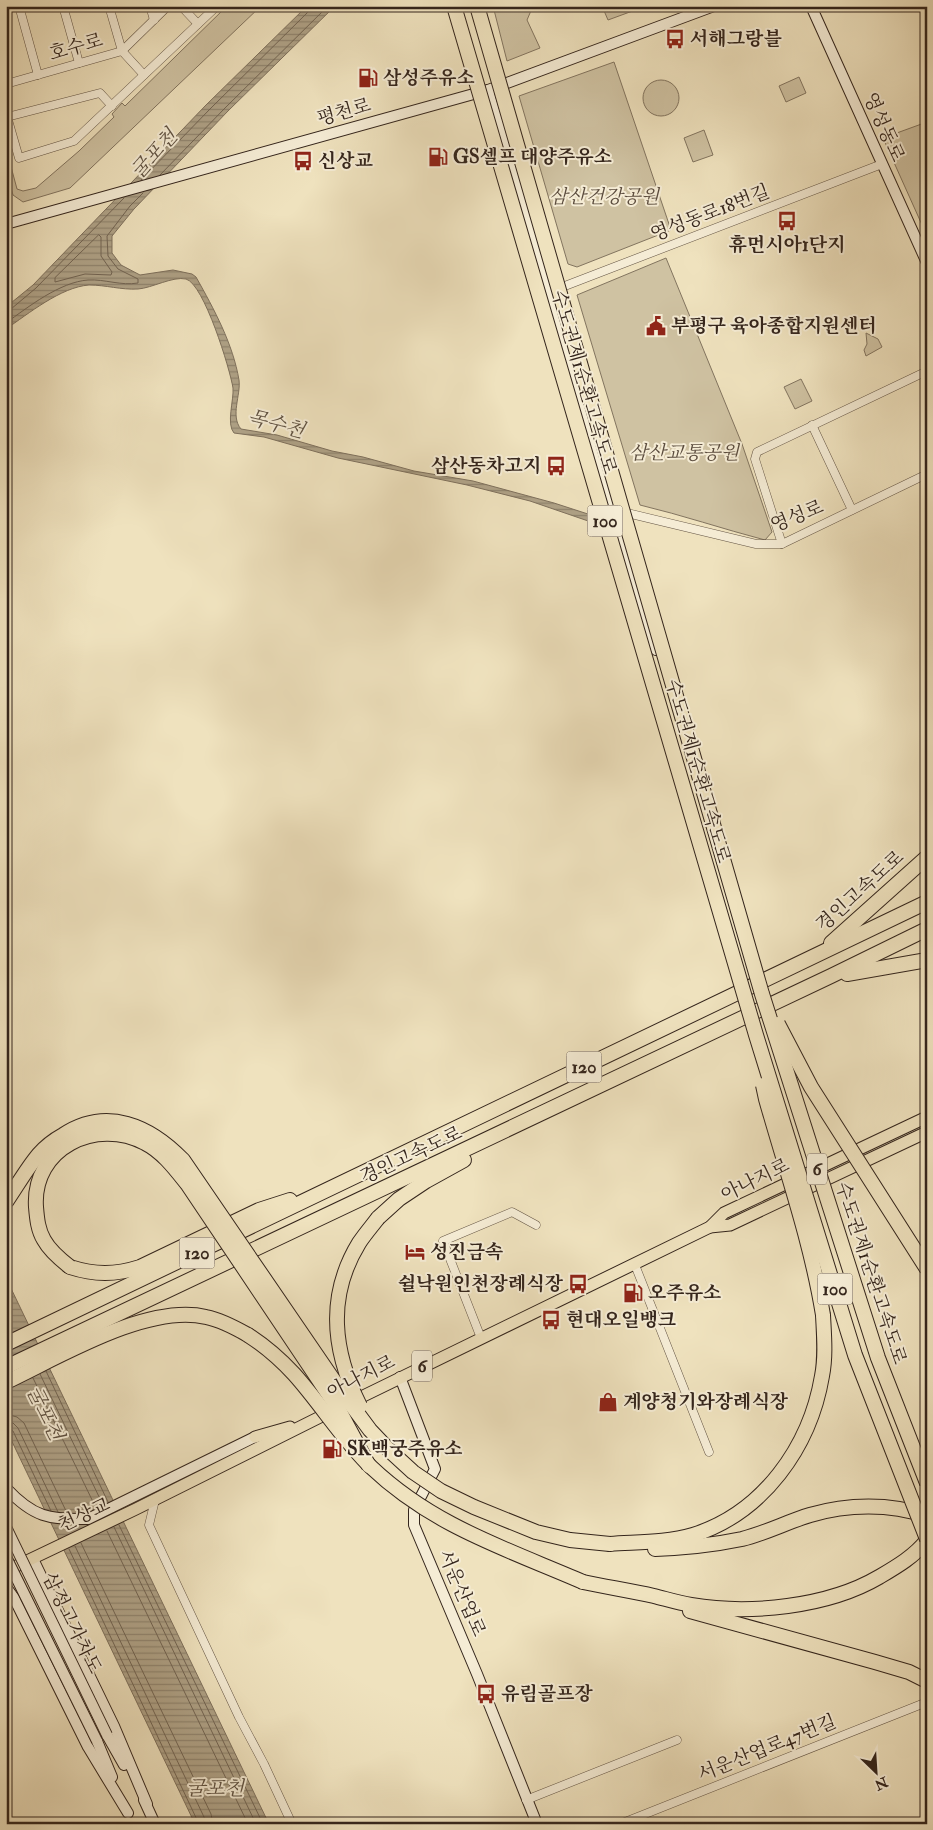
<svg xmlns="http://www.w3.org/2000/svg" width="933" height="1830" font-family="'IM FELL Double Pica','Noto Serif KR',serif">
	<style>
		.park { fill: #cfc2a2; stroke: #82745f }
		.water { fill: url(#water-rules); stroke: #7e705c }
		.lines { fill: none; stroke-linecap: round; stroke-linejoin: round }
		.shore { stroke: #726452; stroke-width: 1 }
		.street-casing { stroke: #635444; stroke-width: 9 }
		.secondary-casing { stroke: #34251c; stroke-width: 12 }
		.primary-casing { stroke: #34251c; stroke-width: 13 }
		.highway-casing { stroke: #34251c; stroke-width: 16 }
		.street { stroke: #f5ecd5; stroke-width: 8 }
		.secondary { stroke: #f5ecd5; stroke-width: 10 }
		.primary { stroke: #efe2be; stroke-width: 11 }
		.highway { stroke: #efe2be; stroke-width: 14 }
		.secondary-bridge-casing { stroke: #34251c; stroke-width: 12; stroke-linecap: butt }
		.highway-bridge-casing { stroke: #34251c; stroke-width: 16; stroke-linecap: butt }
		.secondary-bridge { stroke: #f5ecd5; stroke-width: 10 }
		.highway-bridge { stroke: #efe2be; stroke-width: 14 }
		.labels { text-anchor: middle; dominant-baseline: central; stroke-width: 4; stroke-linejoin: round; paint-order: stroke }
		.shield { fill: #f5ecd5; stroke: #6e6154; stroke-width: 1 }
		.shield-label { font-size: 18px; font-weight: bold; fill: #34251c }
		.poi-label { font-size: 19px; font-weight: bold; fill: #34251c; stroke: #f5ecd5; text-anchor: start }
		.street-label { font-size: 19px; fill: #34251c; stroke: #f5ecd5 }
		.park-label { font-size: 19px; font-style: italic; fill: #5b4c3e; stroke: #f5ecd5 }
		.water-label { font-size: 20px; font-style: italic; fill: #5f5141; stroke: #f5ecd5 }
	</style>
	<defs>
		<pattern id="water-rules" width="6" height="5" patternUnits="userSpaceOnUse" patternTransform="scale(1.25)"><rect width="6" height="5" fill="#afa287"/><path d="M0 2.5h6" fill="none" stroke="#8f846e"/></pattern>
	</defs>
	<rect width="100%" height="100%" fill="#efe2be"/>
	<filter id="stains"><feTurbulence type="fractalNoise" baseFrequency=".004" numOctaves="4"/><feColorMatrix values="0 0 0 0 .2 0 0 0 0 .09 0 0 0 0 .02 0 0 0 .5 -.17"/></filter>
	<radialGradient id="worn" r=".72"><stop offset=".6" stop-color="#630" stop-opacity="0"/><stop offset="1" stop-color="#630" stop-opacity=".3"/></radialGradient>
	<g class="park">
		<polygon points="227,6 261,6 70,188 23,202 13,195 6,170 6,148 17,189 23,191 36,188 79,151 114,117 112,114 122,103 125,106"/>
		<polygon points="493,6 533,6 527,20 540,48 507,61"/>
		<polygon points="602,6 637,6 638,9 608,20"/>
		<polygon points="614,62 671,230 577,267 568,264 519,96"/>
		<polygon points="799,77 806,93 786,102 779,86"/>
		<circle cx="661" cy="98" r="18"/>
		<polygon points="927,122 927,236 883,138"/>
		<polygon points="704,130 713,155 693,162 684,138"/>
		<path d="M666,258L742,444L772,532L765,540C723,529 682,515 640,505L577,295Z"/>
		<polygon points="866,333 878,339 882,347 866,356 864,350 867,344"/>
		<polygon points="801,379 812,401 795,409 784,387"/>
	</g>
	<g class="water">
		<path d="M307,6H335L228,111L134,209L112,236V253L121,265L140,275L173,270L192,274L196,277C214,309 233,344 239,380C241,395 230,416 241,429L277,435L332,451L363,457L414,471L473,481L554,503L591,515L594,523L530,501L467,485L338,458L264,437L234,433C226,424 234,400 233,388C230,369 204,284 186,279C173,276 152,288 138,289C121,290 106,285 89,285C61,287 28,314 6,329V307L33,285L206,105Z"/>
		<polygon points="6,1278 269,1824 195,1824 6,1429"/>
	</g>
	<g class="lines">
		<g class="shore">
			<polyline points="160,175 225,108 328,6"/>
			<polyline points="141,180 210,109 308,12 310,6"/>
			<polygon points="99,235 101,237 101,256 112,272 111,275 85,274 55,282 55,278"/>
			<polyline points="6,310 11,309 36,288 124,198"/>
			<path d="M6,323C28,307 60,282 88,280C105,279 121,286 138,283V279L118,269L108,256L107,236L130,206L143,193"/>
			<polyline points="46,1371 108,1502"/>
			<polyline points="40,1374 103,1505"/>
			<polyline points="33,1378 96,1508"/>
			<polyline points="6,1414 17,1417 24,1423 67,1513"/>
			<polyline points="6,1422 13,1423 18,1428 58,1512"/>
			<polyline points="6,1428 13,1431 51,1511"/>
			<polyline points="119,1525 263,1824"/>
			<polyline points="114,1527 256,1824"/>
			<polyline points="107,1531 248,1824"/>
			<polyline points="81,1543 211,1814 213,1824"/>
			<polyline points="75,1546 204,1817 206,1824"/>
			<polyline points="69,1549 199,1824"/>
		</g>
		<defs>
			<g id="street">
				<polyline points="19,6 38,75"/>
				<polyline points="63,6 79,63"/>
				<polyline points="109,6 122,51 144,75"/>
				<polyline points="150,6 154,20"/>
				<polyline points="181,6 198,24"/>
				<polyline points="6,84 122,51 168,6"/>
				<polyline points="6,113 19,158 74,141 217,6"/>
				<polyline points="7,117 100,93 112,106"/>
				<polyline points="557,289 882,164"/>
				<polyline points="812,425 852,510"/>
				<polyline points="623,512 756,544 782,544 927,474"/>
				<polyline points="782,544 755,459 757,452 927,371"/>
				<polyline points="635,1265 709,1452"/>
				<polyline points="481,1338 443,1241 512,1212 536,1225"/>
				<polyline points="155,1500 149,1525 239,1717 264,1764 292,1824"/>
				<polyline points="526,1800 677,1740"/>
				<polyline points="620,1824 927,1702"/>
			</g>
			<g id="secondary">
				<polyline points="811,6 927,263"/>
				<polyline points="488,90 656,650"/>
				<polyline points="6,224 488,90 714,6"/>
				<polyline points="400,1377 435,1469 414,1510 414,1525 477,1674 537,1824"/>
				<path d="M6,1488C33,1517 49,1520 88,1519L255,1437"/>
				<polyline points="33,1559 114,1726 147,1804"/>
				<polyline points="6,1587 14,1598 88,1747 128,1813"/>
				<polyline points="107,1735 124,1765"/>
				<polyline points="97,1741 112,1777"/>
				<polyline points="144,1800 155,1824"/>
			</g>
			<g id="primary">
				<polyline points="710,1227 730,1225 927,1132"/>
				<polyline points="351,1402 710,1227 724,1213 927,1117"/>
				<polyline points="255,1437 290,1427"/>
				<polyline points="6,1571 136,1509 332,1411"/>
			</g>
			<g id="highway">
				<polyline points="831,943 927,857"/>
				<polyline points="847,974 927,960"/>
				<polyline points="378,1218 399,1199 426,1181 464,1160"/>
				<path d="M70,1267C95,1275 115,1275 140,1267L259,1210L290,1200"/>
				<polyline points="6,1344 927,902"/>
				<polyline points="6,1367 831,976 927,929"/>
				<path d="M6,1382C59,1357 148,1303 206,1317C221,1320 234,1327 248,1335"/>
				<path d="M610,1544C637,1542 666,1543 693,1535C763,1513 810,1447 822,1376C826,1356 824,1335 823,1315"/>
				<path d="M655,1549C684,1548 713,1545 742,1539C766,1533 787,1522 810,1515C847,1504 890,1503 927,1516"/>
				<path d="M583,1582C607,1587 631,1591 654,1596C666,1599 679,1603 691,1605C749,1615 828,1607 879,1577C896,1567 915,1556 927,1540"/>
				<polyline points="690,1611 875,1662 909,1672 927,1681"/>
			</g>
		</defs>
		<use href="#street" class="street-casing"/>
		<use href="#secondary" class="secondary-casing"/>
		<use href="#primary" class="primary-casing"/>
		<use href="#highway" class="highway-casing"/>
		<use href="#street" class="street"/>
		<use href="#secondary" class="secondary"/>
		<use href="#primary" class="primary"/>
		<use href="#highway" class="highway"/>
		<defs>
			<g id="secondary-bridge">
				<polyline points="6,1527 107,1735"/>
				<polyline points="6,1557 97,1741"/>
			</g>
			<g id="highway-bridge">
				<polyline points="454,6 756,1035 855,1355 927,1539"/>
				<polyline points="477,6 762,994 878,1358 927,1483"/>
				<polyline points="778,1024 811,1087 927,1269"/>
				<path d="M763,1085L766,1099C786,1170 811,1241 823,1315"/>
				<path d="M6,1202C17,1186 27,1168 39,1154C46,1146 54,1140 63,1135C107,1106 150,1126 183,1160L341,1391L370,1430L389,1450L413,1472L441,1491L474,1507L536,1532L570,1540L610,1544"/>
				<path d="M70,1267C61,1260 50,1251 44,1240C38,1230 37,1219 36,1207C32,1148 96,1117 145,1143C163,1152 176,1170 188,1185L339,1410L369,1466"/>
				<path d="M248,1335C265,1346 280,1359 294,1374C321,1404 342,1439 371,1467C433,1526 507,1549 583,1582"/>
				<path d="M360,1406C333,1352 326,1297 359,1243C365,1234 372,1226 378,1218"/>
			</g>
		</defs>
		<use href="#secondary-bridge" class="secondary-bridge-casing"/>
		<use href="#highway-bridge" class="highway-bridge-casing"/>
		<use href="#secondary-bridge" class="secondary-bridge"/>
		<use href="#highway-bridge" class="highway-bridge"/>
	</g>
	<defs>
		<symbol id="bus-bare" viewBox="-9 -9 18 18"><path d="M-5-6H5V4H4V6H2V4H-2V6H-4V4H-5ZM-3.5-4V0h7V-4ZM-3.5 1.2v1.5H-2V1.2ZM2 1.2v1.5H3.5V1.2Z" fill="#8f2418" stroke="#f5ecd5" stroke-width="2.5" paint-order="stroke"/></symbol>
		<symbol id="fuel-bare" viewBox="-9 -9 18 18"><path d="M-5.5-6h7V0h2V4h1.3V-2.5L3-4.5l.8-.8L6-3V5H2.5V1h-1V6h-7ZM-4.2-4.7v3.2H.2V-4.7Z" fill="#8f2418" stroke="#f5ecd5" stroke-width="2.5" paint-order="stroke"/></symbol>
		<symbol id="civic-bare" viewBox="-9 -9 18 18"><path d="M-.6-6.5H3V-4.5H.6V-3L4-1V1h2V6H-6V1h2V-1L-.6-3ZM-1.2 2.5V6h2.4V2.5Z" fill="#8f2418" stroke="#f5ecd5" stroke-width="2.5" paint-order="stroke"/></symbol>
		<symbol id="hotel-bare" viewBox="-9 -9 18 18"><path d="M-6-4.5h1.5V1H6V5H4.5V3h-9V5H-6ZM-4 0a1.8 1.8 0 1 1 3.6 0ZM.5 0V-2.5h3Q6-2.5 6 0Z" fill="#8f2418" stroke="#f5ecd5" stroke-width="2.5" paint-order="stroke"/></symbol>
		<symbol id="shop-bare" viewBox="-9 -9 18 18"><path d="M-5-2.5h2.3a2.7 3.5 0 0 1 5.4 0H5L5.5 6h-11ZM-1.5-2.5h3a1.5 2.3 0 0 0-3 0Z" fill="#8f2418" stroke="#f5ecd5" stroke-width="2.5" paint-order="stroke"/></symbol>
	</defs>
	<g fill-rule="evenodd">
		<use href="#bus-bare" x="661" y="25" width="28" height="28"/>
		<use href="#fuel-bare" x="354" y="64" width="28" height="28"/>
		<use href="#fuel-bare" x="424" y="143" width="28" height="28"/>
		<use href="#bus-bare" x="289" y="147" width="28" height="28"/>
		<use href="#bus-bare" x="773" y="207" width="28" height="28"/>
		<use href="#civic-bare" x="642" y="312" width="28" height="28"/>
		<use href="#bus-bare" x="542" y="452" width="28" height="28"/>
		<use href="#hotel-bare" x="401" y="1238" width="28" height="28"/>
		<use href="#bus-bare" x="564" y="1270" width="28" height="28"/>
		<use href="#fuel-bare" x="619" y="1279" width="28" height="28"/>
		<use href="#bus-bare" x="537" y="1306" width="28" height="28"/>
		<use href="#shop-bare" x="594" y="1388" width="28" height="28"/>
		<use href="#fuel-bare" x="318" y="1435" width="28" height="28"/>
		<use href="#bus-bare" x="472" y="1680" width="28" height="28"/>
	</g>
	<g class="labels">
		<g class="shield">
			<rect x="587.5" y="505.5" width="35" height="31" rx="4"/>
			<rect x="566.5" y="1051.5" width="35" height="31" rx="4"/>
			<rect x="807" y="1153.5" width="20" height="31" rx="4"/>
			<rect x="179.5" y="1237.5" width="35" height="31" rx="4"/>
			<rect x="817.5" y="1273.5" width="35" height="31" rx="4"/>
			<rect x="412" y="1350.5" width="20" height="31" rx="4"/>
		</g>
		<g class="shield-label">
			<text x="605" y="521">100</text>
			<text x="584" y="1067">120</text>
			<text x="817" y="1169">6</text>
			<text x="197" y="1253">120</text>
			<text x="835" y="1289">100</text>
			<text x="422" y="1366">6</text>
		</g>
		<g class="poi-label">
			<text x="690" y="39">서해그랑블</text>
			<text x="383" y="78">삼성주유소</text>
			<text x="453" y="157">GS셀프 대양주유소</text>
			<text x="318" y="161">신상교</text>
			<text x="787" y="245" text-anchor="middle">휴먼시아1단지</text>
			<text x="671" y="326">부평구 육아종합지원센터</text>
			<text x="541" y="466" text-anchor="end">삼산동차고지</text>
			<text x="430" y="1252">성진금속</text>
			<text x="563" y="1284" text-anchor="end">쉴낙원인천장례식장</text>
			<text x="648" y="1293">오주유소</text>
			<text x="566" y="1320">현대오일뱅크</text>
			<text x="623" y="1402">계양청기와장례식장</text>
			<text x="347" y="1449">SK백궁주유소</text>
			<text x="501" y="1694">유림골프장</text>
		</g>
		<g class="street-label">
			<text transform="translate(76 47) rotate(-16)">호수로</text>
			<text transform="translate(344 112) rotate(-16)">평천로</text>
			<text transform="translate(884 127) rotate(66)">영성동로</text>
			<text transform="translate(710 213) rotate(-21)">영성동로18번길</text>
			<text transform="translate(584 382) rotate(74)">수도권제1순환고속도로</text>
			<text transform="translate(797 516) rotate(-22)">영성로</text>
			<text transform="translate(698 771) rotate(74)">수도권제1순환고속도로</text>
			<text transform="translate(860 891) rotate(-42)">경인고속도로</text>
			<text transform="translate(411 1155) rotate(-25)">경인고속도로</text>
			<text transform="translate(755 1180) rotate(-26)">아나지로</text>
			<text transform="translate(871 1273) rotate(72)">수도권제1순환고속도로</text>
			<text transform="translate(361 1377) rotate(-27)">아나지로</text>
			<text transform="translate(84 1515) rotate(-25)">천상교</text>
			<text transform="translate(462 1593) rotate(67)">서운산업로</text>
			<text transform="translate(72 1623) rotate(64)">삼정고가차도</text>
			<text transform="translate(767 1748) rotate(-22)">서운산업로47번길</text>
		</g>
		<g class="park-label">
			<text x="604" y="197">삼산건강공원</text>
			<text x="684" y="453">삼산교통공원</text>
		</g>
		<g class="water-label">
			<text transform="translate(154 154) rotate(-48)">굴포천</text>
			<text transform="translate(276 424) rotate(15)">목수천</text>
			<text transform="translate(45 1413) rotate(64)">굴포천</text>
			<text x="215" y="1788">굴포천</text>
		</g>
	</g>
	<rect width="933" height="1830" fill="none" stroke="#efe2be" stroke-width="25"/>
	<rect x="8" y="8" width="918" height="1815" fill="none" stroke="#34251c" stroke-width="2.5"/>
	<rect x="12" y="12" width="908" height="1805" fill="none" stroke="#34251c"/>
	<g transform="translate(876 1772) rotate(155)" stroke="#f5ecd5" stroke-width="4" paint-order="stroke">
	<path d="M0-4L9 19L0 12L-9 19Z" fill="#34251c"/>
	<text y="-8" font-size="14" font-weight="bold" text-anchor="middle" fill="#34251c">N</text>
	</g>
	<rect width="100%" height="100%" filter="url(#stains)"/>
	<rect width="100%" height="100%" fill="url(#worn)"/>
</svg>
